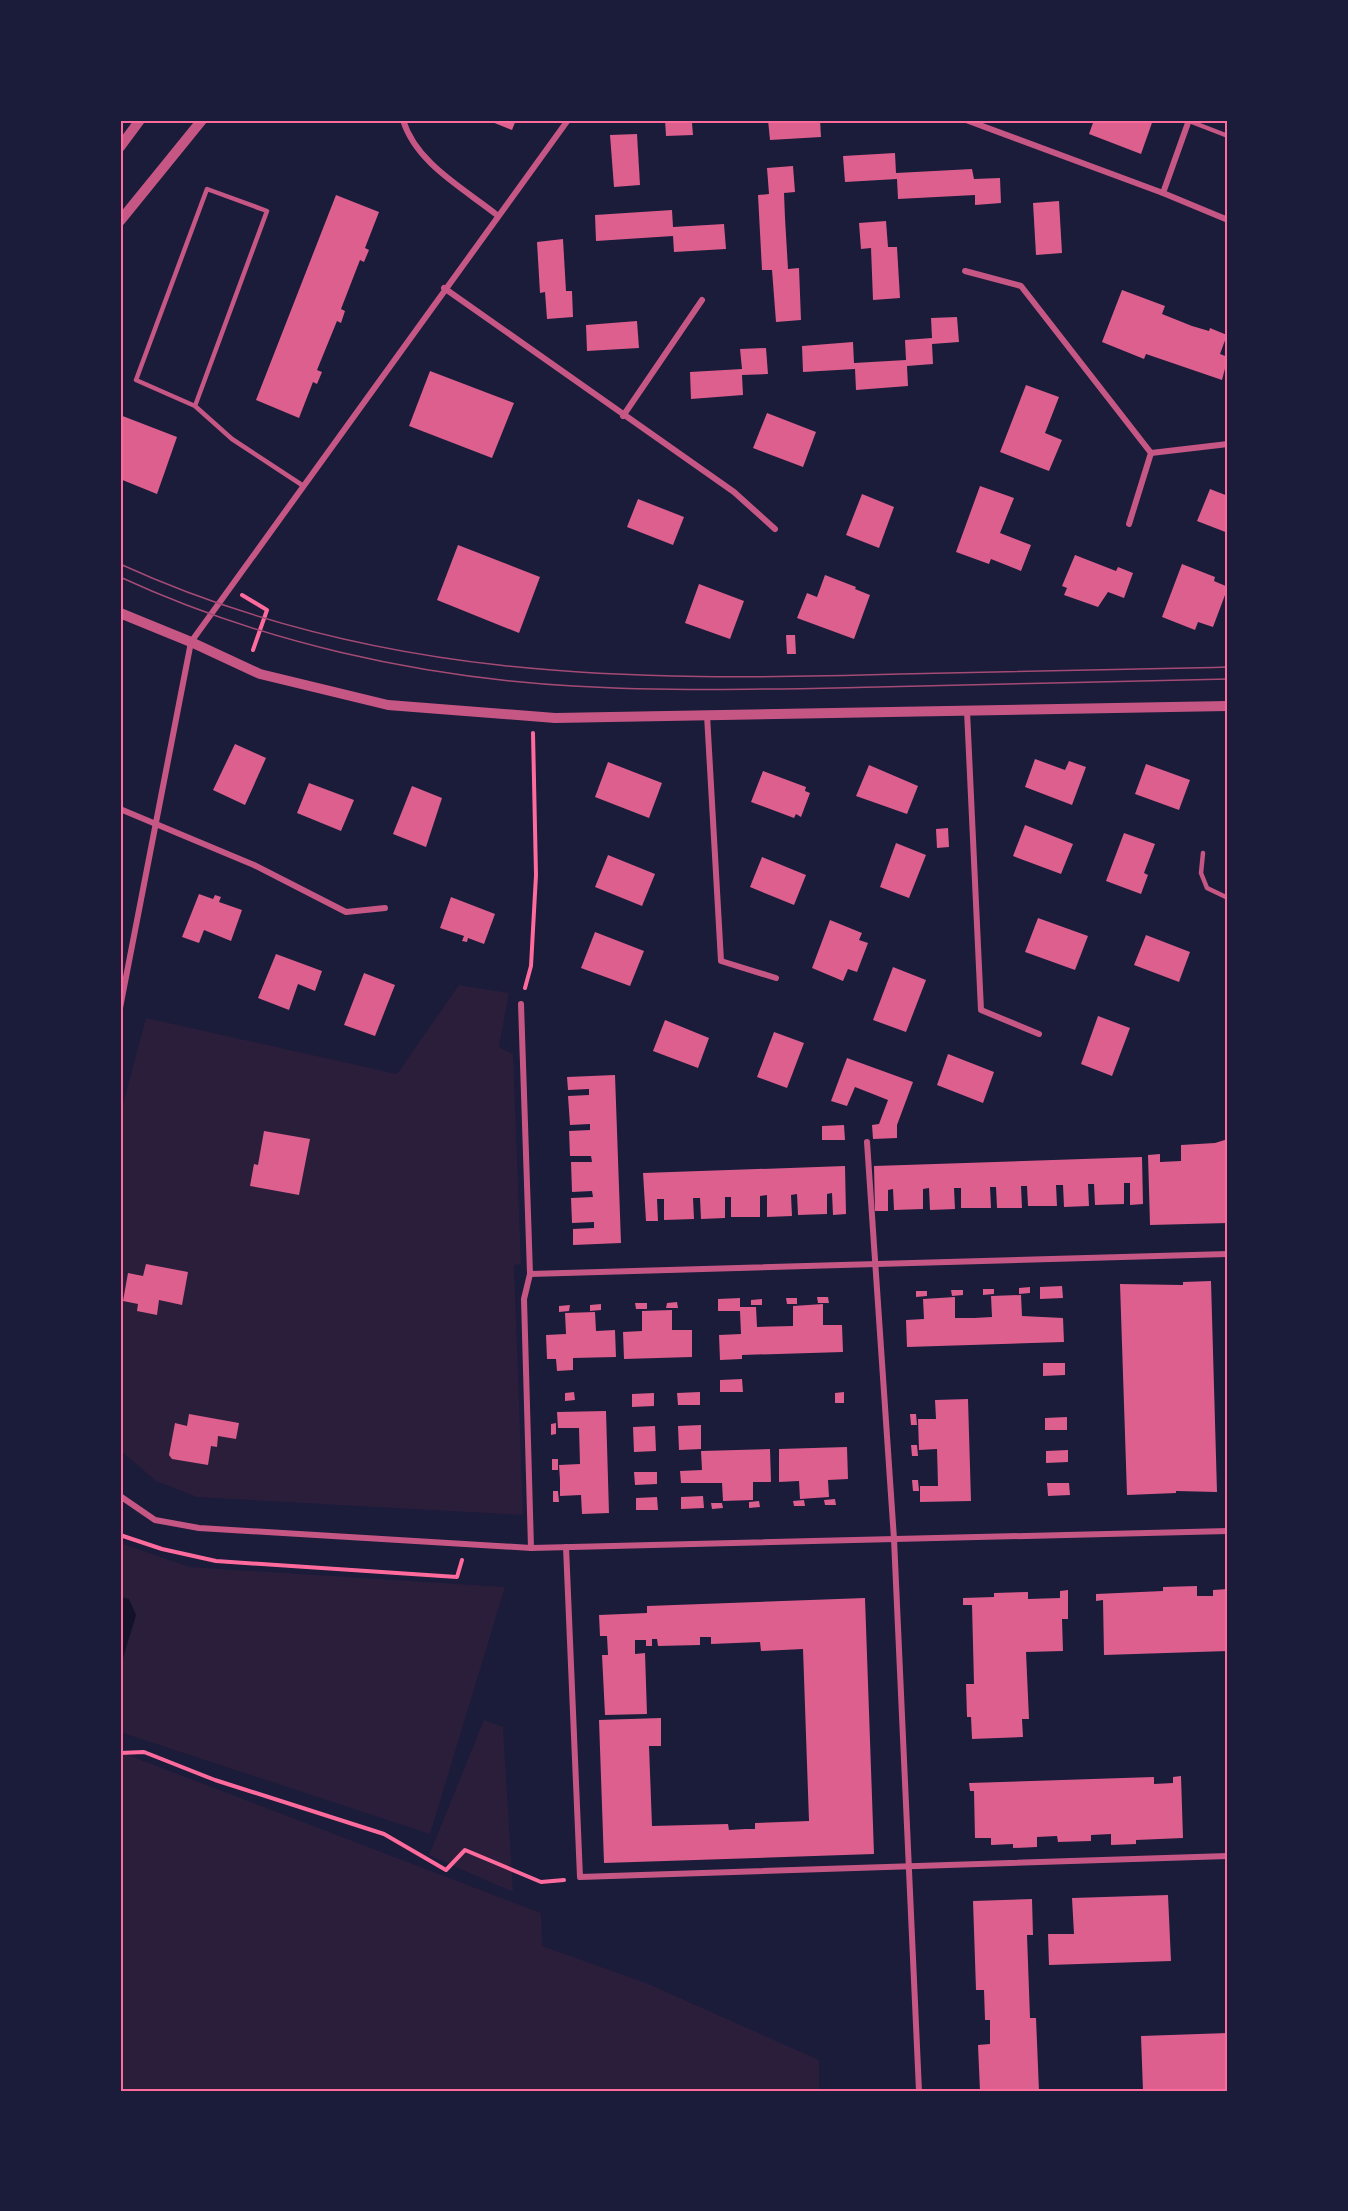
<svg xmlns="http://www.w3.org/2000/svg" width="1348" height="2211" font-family="Rubik,sans-serif">
	<style>
		.green { fill: #2a1e3b }
		.water { fill: #12122b }
		.building { fill: #dd5f8e }
		.lines { fill: none; stroke-linecap: round; stroke-linejoin: round }
		.path { stroke: #ff6b9d; stroke-width: 4 }
		.service { stroke: #c65784; stroke-width: 4.5 }
		.minor { stroke: #c65784; stroke-width: 6 }
		.tertiary { stroke: #c65784; stroke-width: 10 }
		.tram { stroke: #a44b75; stroke-width: 1.5 }
		.neatline { fill: none; stroke: #ff6b9d; stroke-width: 2 }
	</style>
	<rect width="100%" height="100%" fill="#1b1b3a"/>
	<g class="green">
		<polygon points="459,985 509,993 499,1047 513,1054 521,1264 514,1265 523,1515 197,1497 156,1481 120,1450 120,1115 146,1018 397,1074"/>
		<polygon points="120,1543 190,1567 505,1587 430,1834 120,1732"/>
		<polygon points="484,1720 503,1727 513,1892 429,1855"/>
		<polygon points="120,1752 541,1913 542,1946 646,1983 819,2060 819,2091 120,2091"/>
	</g>
	<polygon class="water" points="120,1597 129,1599 136,1615 120,1668"/>
	<g class="building">
		<polygon points="487,120 516,120 512,130"/>
		<polygon points="665,120 720,120 720,122 692,123 693,135 666,136"/>
		<polygon points="768,120 820,120 821,137 770,140"/>
		<polygon points="1094,120 1153,120 1141,154 1089,134"/>
		<polygon points="637,134 640,185 614,187 610,135"/>
		<polygon points="895,153 896,173 972,169 974,179 1000,178 1001,203 975,205 975,195 898,199 897,179 845,182 843,156"/>
		<polygon points="793,166 795,192 784,193 785,218 788,269 799,268 801,320 776,322 772,270 762,270 758,195 769,194 767,168"/>
		<polygon points="336,195 379,212 365,248 369,250 364,262 360,260 341,309 345,311 341,323 337,321 317,370 322,372 317,384 313,382 299,418 256,400"/>
		<polygon points="1059,201 1062,253 1036,255 1033,203"/>
		<polygon points="672,210 673,227 724,224 726,249 674,252 673,236 596,241 595,215"/>
		<polygon points="886,221 888,247 897,247 900,298 873,300 871,248 861,249 859,223"/>
		<polygon points="563,239 566,291 572,291 573,317 547,319 545,292 540,293 537,242"/>
		<polygon points="1122,290 1165,306 1162,314 1192,326 1209,331 1210,328 1227,335 1220,354 1228,357 1222,380 1146,354 1144,359 1102,342"/>
		<polygon points="957,317 959,342 932,344 933,364 907,366 908,386 856,390 855,369 803,372 802,346 853,342 854,363 906,360 905,340 932,338 931,318"/>
		<polygon points="637,321 639,348 587,351 586,325"/>
		<polygon points="766,348 768,374 742,375 743,395 691,399 690,372 742,369 740,349"/>
		<polygon points="430,371 514,403 492,458 409,426"/>
		<polygon points="1026,385 1059,397 1045,433 1062,440 1049,471 1000,452"/>
		<polygon points="767,413 816,432 803,467 753,448"/>
		<polygon points="120,415 177,437 157,494 120,479"/>
		<polygon points="980,486 1014,498 1000,533 1031,545 1021,571 991,559 989,564 956,552"/>
		<polygon points="1210,489 1228,496 1228,533 1197,521"/>
		<polygon points="862,494 894,507 879,548 846,535"/>
		<polygon points="638,499 684,517 673,545 627,527"/>
		<polygon points="458,545 540,577 519,633 437,600"/>
		<polygon points="1075,555 1116,571 1118,567 1133,573 1124,598 1108,592 1098,607 1064,595 1067,588 1062,586"/>
		<polygon points="1182,564 1215,577 1214,581 1228,587 1213,627 1198,622 1195,630 1162,617"/>
		<polygon points="825,575 856,587 855,589 870,595 854,639 797,618 807,593 817,597"/>
		<polygon points="699,584 744,601 730,639 685,623"/>
		<polygon points="786,635 795,635 796,654 787,654"/>
		<polygon points="235,744 266,758 245,805 213,790"/>
		<polygon points="1035,759 1065,770 1069,761 1086,767 1072,805 1025,787"/>
		<polygon points="608,762 662,783 649,818 595,797"/>
		<polygon points="1146,764 1190,780 1179,810 1135,794"/>
		<polygon points="869,765 918,786 907,814 856,796"/>
		<polygon points="763,771 806,787 805,791 810,793 801,817 796,814 794,818 751,802"/>
		<polygon points="309,783 354,800 341,831 297,813"/>
		<polygon points="412,786 442,798 426,847 393,834"/>
		<polygon points="1025,825 1073,844 1061,874 1013,856"/>
		<polygon points="948,828 949,847 937,848 936,829"/>
		<polygon points="1124,833 1155,844 1144,873 1148,875 1141,894 1106,881"/>
		<polygon points="896,843 926,855 909,898 880,887"/>
		<polygon points="608,855 655,874 642,906 595,887"/>
		<polygon points="762,857 806,875 794,905 750,887"/>
		<polygon points="199,894 213,899 215,895 221,897 219,902 242,910 231,941 204,930 199,943 182,937"/>
		<polygon points="451,897 495,914 484,944 468,938 467,942 462,941 464,936 440,928"/>
		<polygon points="1038,918 1088,936 1075,970 1025,952"/>
		<polygon points="830,920 862,933 859,940 868,943 857,972 848,969 843,981 812,968"/>
		<polygon points="595,932 644,951 630,986 581,968"/>
		<polygon points="1146,935 1190,952 1179,982 1134,965"/>
		<polygon points="276,954 322,971 315,991 298,984 289,1010 258,998"/>
		<polygon points="893,967 926,980 906,1032 873,1020"/>
		<polygon points="364,973 395,985 375,1036 344,1025"/>
		<polygon points="1098,1016 1130,1028 1112,1076 1081,1064"/>
		<polygon points="665,1020 709,1038 698,1068 653,1051"/>
		<polygon points="774,1032 804,1043 787,1088 757,1077"/>
		<polygon points="948,1054 994,1072 983,1103 937,1085"/>
		<polygon points="847,1058 913,1082 897,1125 897,1138 873,1139 872,1125 879,1124 888,1100 855,1087 847,1106 831,1101"/>
		<polygon points="615,1075 621,1243 573,1245 573,1229 594,1228 594,1222 572,1223 571,1198 593,1197 592,1191 572,1192 571,1162 592,1162 591,1156 570,1156 569,1131 590,1130 590,1124 570,1125 568,1096 589,1095 589,1089 568,1090 567,1077"/>
		<polygon points="844,1125 845,1140 822,1140 822,1126"/>
		<polygon points="264,1131 310,1139 299,1195 250,1186 254,1164 258,1165"/>
		<polygon points="1228,1139 1228,1223 1150,1225 1148,1155 1160,1154 1160,1162 1181,1161 1181,1145 1215,1143"/>
		<polygon points="1142,1157 1143,1204 1130,1205 1130,1183 1124,1183 1124,1204 1095,1205 1094,1184 1088,1184 1089,1206 1064,1207 1063,1185 1056,1185 1057,1206 1028,1206 1027,1186 1021,1186 1022,1208 997,1208 996,1187 990,1187 991,1208 961,1208 961,1188 954,1188 955,1209 930,1210 929,1188 923,1189 923,1209 894,1210 893,1189 888,1190 888,1211 875,1211 874,1166"/>
		<polygon points="845,1166 846,1214 833,1215 832,1193 827,1194 827,1214 798,1215 797,1194 791,1195 792,1216 767,1217 767,1195 760,1196 760,1217 731,1217 731,1197 725,1197 725,1218 701,1219 700,1198 693,1198 694,1219 664,1220 664,1199 657,1199 658,1221 646,1221 643,1173"/>
		<polygon points="146,1264 188,1272 182,1305 159,1300 157,1315 137,1311 138,1304 123,1301 128,1273 143,1276"/>
		<polygon points="1211,1281 1217,1492 1176,1491 1176,1493 1127,1495 1120,1284 1183,1285 1183,1282"/>
		<polygon points="1062,1286 1063,1298 1040,1299 1040,1287"/>
		<polygon points="1030,1287 1030,1293 1019,1294 1019,1288"/>
		<polygon points="983,1289 994,1289 994,1294 983,1295"/>
		<polygon points="951,1290 963,1290 963,1295 952,1296"/>
		<polygon points="916,1291 927,1291 927,1296 916,1297"/>
		<polygon points="1021,1295 1022,1316 1063,1318 1064,1342 907,1347 906,1320 924,1319 923,1299 955,1297 955,1318 974,1318 992,1317 991,1296"/>
		<polygon points="817,1297 828,1297 829,1303 818,1303"/>
		<polygon points="740,1298 740,1307 756,1307 757,1327 793,1326 793,1306 823,1304 823,1325 842,1325 843,1352 742,1355 742,1359 720,1360 719,1335 741,1334 740,1311 718,1311 718,1299"/>
		<polygon points="786,1298 797,1298 797,1304 787,1304"/>
		<polygon points="762,1299 762,1305 751,1305 751,1300"/>
		<polygon points="677,1302 678,1308 666,1308 667,1303"/>
		<polygon points="635,1303 647,1303 647,1309 636,1309"/>
		<polygon points="601,1304 601,1310 590,1311 590,1305"/>
		<polygon points="570,1305 569,1311 559,1312 559,1306"/>
		<polygon points="672,1310 672,1330 692,1330 692,1357 624,1359 623,1332 642,1331 642,1311"/>
		<polygon points="595,1312 596,1331 615,1330 616,1357 573,1358 573,1370 557,1371 556,1359 547,1359 546,1335 566,1334 565,1313"/>
		<polygon points="1043,1363 1065,1363 1065,1375 1043,1376"/>
		<polygon points="742,1379 743,1392 720,1392 720,1380"/>
		<polygon points="574,1392 575,1400 565,1401 565,1393"/>
		<polygon points="700,1392 700,1405 678,1405 677,1393"/>
		<polygon points="844,1392 844,1403 835,1403 835,1393"/>
		<polygon points="654,1393 654,1406 632,1407 632,1394"/>
		<polygon points="968,1399 971,1501 920,1502 920,1486 938,1486 937,1449 919,1450 918,1419 936,1419 935,1400"/>
		<polygon points="606,1411 609,1513 582,1514 581,1495 560,1496 560,1480 559,1465 580,1464 579,1428 558,1428 557,1412"/>
		<polygon points="189,1414 239,1423 236,1439 218,1436 217,1447 211,1446 208,1465 172,1459 169,1455 175,1423 187,1426"/>
		<polygon points="910,1414 916,1414 917,1425 911,1425"/>
		<polygon points="1067,1417 1067,1430 1045,1430 1045,1418"/>
		<polygon points="556,1423 556,1434 551,1435 551,1424"/>
		<polygon points="701,1425 701,1449 679,1450 678,1426"/>
		<polygon points="655,1426 656,1451 634,1452 633,1427"/>
		<polygon points="911,1445 917,1445 918,1456 912,1456"/>
		<polygon points="847,1447 848,1479 828,1480 829,1497 800,1499 799,1481 779,1482 779,1449"/>
		<polygon points="770,1449 771,1482 753,1482 753,1500 723,1501 722,1483 681,1483 680,1471 702,1470 701,1451"/>
		<polygon points="1068,1450 1068,1462 1046,1463 1046,1451"/>
		<rect x="552" y="1459" width="6" height="11"/>
		<polygon points="634,1472 657,1472 657,1484 635,1485"/>
		<polygon points="912,1480 918,1480 919,1491 913,1491"/>
		<polygon points="1047,1483 1069,1483 1070,1495 1048,1496"/>
		<polygon points="553,1491 558,1491 559,1502 553,1502"/>
		<polygon points="703,1496 704,1508 681,1509 681,1497"/>
		<polygon points="657,1497 658,1510 636,1510 636,1498"/>
		<polygon points="835,1499 836,1505 825,1505 824,1500"/>
		<polygon points="804,1500 805,1506 794,1506 793,1501"/>
		<polygon points="759,1501 760,1507 749,1508 749,1502"/>
		<polygon points="711,1503 722,1503 723,1508 712,1509"/>
		<polygon points="1197,1586 1197,1596 1213,1596 1213,1590 1228,1589 1228,1651 1104,1655 1103,1600 1096,1601 1096,1594 1163,1591 1163,1587"/>
		<polygon points="1068,1590 1068,1619 1062,1619 1063,1651 1026,1652 1029,1719 1022,1719 1023,1737 972,1739 971,1717 967,1717 966,1684 974,1684 972,1605 963,1605 963,1598 994,1597 994,1593 1028,1592 1028,1599 1060,1598 1060,1591"/>
		<polygon points="865,1598 874,1854 604,1863 599,1720 661,1718 661,1746 649,1746 652,1826 728,1824 729,1830 745,1829 755,1829 755,1823 809,1821 803,1649 761,1651 760,1642 711,1644 711,1637 700,1637 700,1645 658,1646 657,1639 652,1639 652,1646 646,1646 646,1640 635,1640 635,1654 645,1653 647,1714 605,1715 602,1655 608,1655 607,1636 600,1636 599,1615 647,1613 647,1606"/>
		<polygon points="1181,1776 1183,1838 1136,1840 1136,1844 1111,1845 1111,1834 1091,1835 1091,1841 1058,1842 1057,1836 1037,1837 1037,1847 1013,1848 1013,1844 991,1845 991,1838 975,1838 974,1791 970,1791 969,1783 1154,1777 1154,1784 1173,1783 1173,1777"/>
		<polygon points="1168,1895 1171,1961 1049,1965 1048,1934 1074,1934 1072,1898"/>
		<polygon points="1032,1899 1033,1935 1027,1935 1030,2018 1036,2018 1039,2091 980,2091 978,2045 990,2044 990,2020 985,2020 984,1990 976,1990 973,1901"/>
		<polygon points="1228,2033 1228,2091 1143,2091 1141,2036"/>
	</g>
	<g class="lines">
		<g class="path">
			<polyline points="242,595 267,610 253,650"/>
			<polyline points="525,988 531,966 536,875 533,733"/>
			<polyline points="120,1535 162,1549 216,1561 457,1577 462,1560"/>
			<polyline points="120,1753 144,1752 215,1780 384,1834 446,1870 465,1850 541,1882 564,1880"/>
		</g>
		<g class="service">
			<polyline points="1189,121 1228,136"/>
			<polyline points="195,406 136,380 207,189 267,211 195,406 232,439 302,485"/>
			<polyline points="1203,853 1201,873 1207,888 1228,898"/>
		</g>
		<g class="minor">
			<path d="M403,120C416,163 463,188 497,215"/>
			<polyline points="966,120 1163,193 1228,220"/>
			<polyline points="1163,193 1189,120"/>
			<polyline points="965,271 1021,286 1151,453 1228,444"/>
			<polyline points="444,288 734,492 775,529"/>
			<polyline points="623,416 702,300"/>
			<polyline points="1129,524 1151,453"/>
			<polyline points="967,711 981,1010 1039,1034"/>
			<polyline points="707,715 721,961 776,978"/>
			<polyline points="120,809 254,865 346,912 385,908"/>
			<polyline points="521,1004 530,1274 1228,1254"/>
			<polyline points="120,1008 191,642 568,120"/>
			<polyline points="867,1142 894,1539 919,2091"/>
			<polyline points="530,1274 524,1299 531,1548"/>
			<polyline points="120,1496 155,1520 199,1528 531,1548 1228,1531"/>
			<polyline points="566,1547 580,1877 1228,1856"/>
		</g>
		<g class="tertiary">
			<polyline points="120,147 140,120"/>
			<polyline points="120,221 202,120"/>
			<polyline points="120,613 191,642 260,674 388,705 555,718 1228,706"/>
		</g>
		<g class="tram">
			<path d="M120,564C374,680 627,682 900,674C1010,671 1119,670 1228,667"/>
			<path d="M120,577C261,642 418,677 573,686C675,692 776,689 878,687C995,684 1111,682 1228,679"/>
		</g>
	</g>
	<rect width="1348" height="2211" fill="none" stroke="#1b1b3a" stroke-width="243"/>
	<rect x="122" y="122" width="1104" height="1968" class="neatline"/>
</svg>
